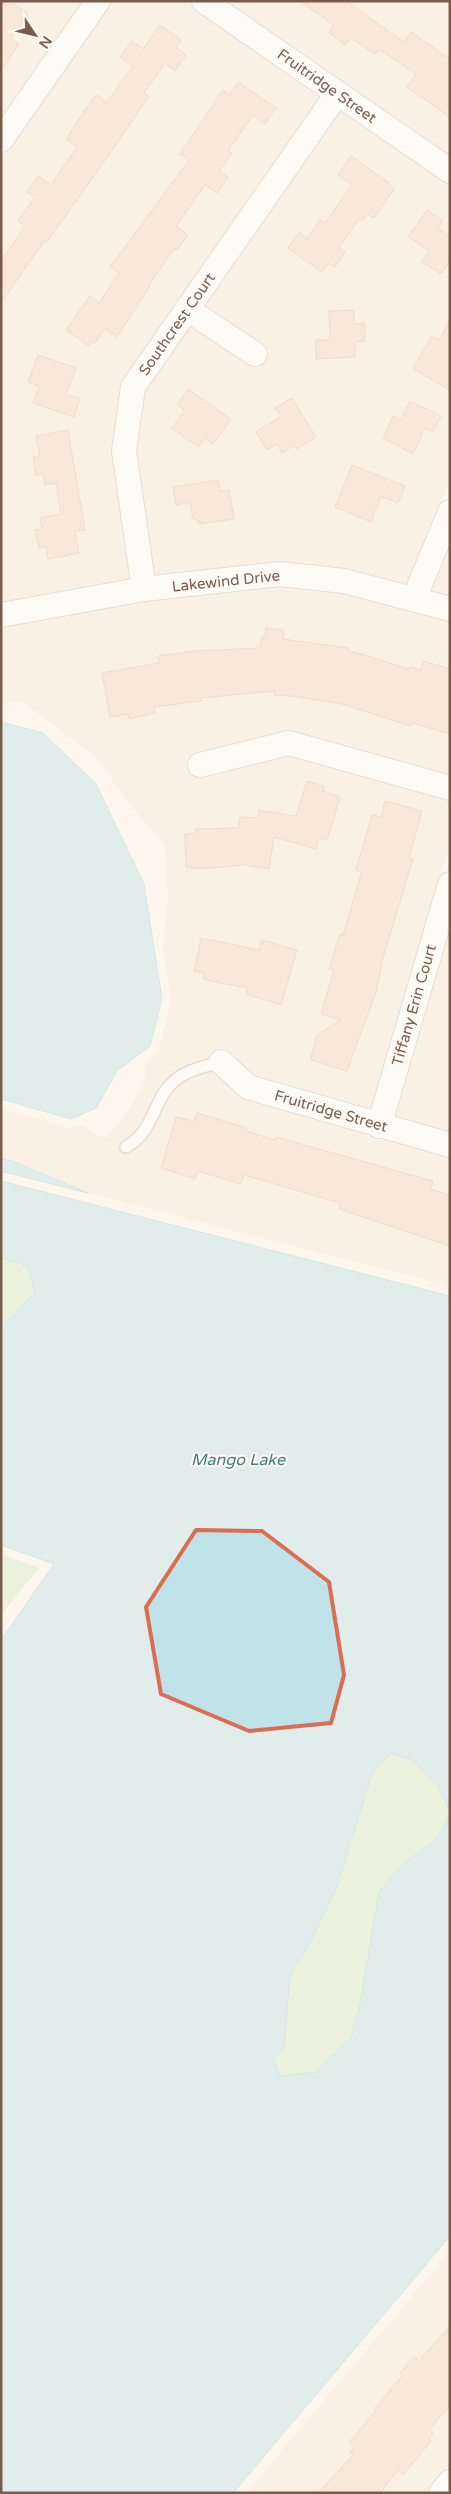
<svg xmlns="http://www.w3.org/2000/svg" width="451" height="2494" font-family="'Varela Round',sans-serif">
	<style>
		.residential { fill: #f5e8da }
		.green { fill: #d8ecc9 }
		.water { fill: #bfe3e8; stroke: #a5d3da }
		.building { fill: #f3d5c3; stroke: #e6bba3 }
		.lines { fill: none; stroke-linecap: round; stroke-linejoin: round }
		.lane-casing { stroke: #d1beb0; stroke-width: 14 }
		.street-casing { stroke: #d1beb0; stroke-width: 26 }
		.lane { stroke: #fff; stroke-width: 11 }
		.street { stroke: #fff; stroke-width: 24 }
		.marked { fill: none; stroke: #dc6d51; stroke-width: 4; stroke-linejoin: round }
		.labels { text-anchor: middle; dominant-baseline: central; stroke-width: 4; stroke-linejoin: round; paint-order: stroke }
		.street-label { font-size: 15px; fill: #7a5c4d; stroke: #fffaf3 }
		.water-label { font-size: 16px; font-style: italic; fill: #437c86; stroke: #fffaf3 }
	</style>
	<rect width="100%" height="100%" fill="#fdf6ec"/>
	<g class="residential">
		<polygon points="1,1 84,1 1,120"/>
		<polygon points="112,1 186,1 322,95 124,380 131,580 1,604 1,160"/>
		<polygon points="222,1 450,1 450,158"/>
		<polygon points="341,109 450,183 450,481 406,586 153,577 135,452 144,392 191,324 259,369 270,352 203,307"/>
		<polygon points="450,542 450,598 429,592"/>
		<polygon points="281,585 343,592 450,620 450,777 285,732 186,757 193,777 290,754 450,799 450,843 371,1112 253,1078 220,1047 206,1062 246,1098 386,1139 450,1155 450,1286 88,1193 1,1159 1,1108 69,1128 80,1125 105,1139 124,1118 145,1081 145,1063 159,1051 171,1001 163,948 168,897 165,845 132,807 95,756 21,701 1,704 1,626 146,600"/>
		<polygon points="450,925 450,1134 393,1118"/>
		<polygon points="450,2251 450,2464 425,2493 246,2493"/>
	</g>
	<g class="green">
		<polygon points="1,1258 28,1266 35,1293 7,1322 1,1324"/>
		<polygon points="1,1554 39,1568 1,1615"/>
		<polygon points="391,1753 414,1761 438,1786 450,1813 441,1832 432,1843 405,1862 379,1892 361,2000 351,2038 316,2072 280,2077 273,2059 284,2048 290,1975 308,1947 336,1889 372,1774"/>
	</g>
	<g class="water">
		<polygon points="1,722 43,733 96,784 144,884 162,999 150,1046 117,1071 96,1108 71,1119 1,1099"/>
		<polygon points="1,1159 12,1161 88,1193 1,1171"/>
		<polygon points="1,1181 450,1296 450,1812 438,1786 414,1761 391,1753 372,1774 336,1889 308,1947 290,1975 284,2048 273,2059 280,2076 316,2072 351,2038 361,2000 379,1892 405,1862 432,1843 441,1832 450,1813 450,2236 233,2493 1,2493 1,1640 54,1564 1,1545 1,1324 7,1322 35,1293 28,1266 1,1258"/>
	</g>
	<g class="building">
		<polygon points="1,1 9,1 28,14 11,38 19,44 1,70"/>
		<polygon points="300,1 346,1 404,42 411,32 450,59 450,117 407,87 416,74 379,49 375,54 351,38 345,45 329,33 334,25"/>
		<polygon points="160,25 181,40 176,47 186,55 175,71 165,63 144,93 149,96 113,149 47,242 45,240 1,303 1,261 25,226 18,221 35,197 27,192 38,176 51,185 77,147 66,139 85,110 96,95 107,102 133,66 120,57 132,41 143,49"/>
		<polygon points="238,82 276,108 265,124 253,115 228,151 232,153 219,171 228,177 217,193 205,185 176,226 188,235 177,250 174,249 149,285 150,286 117,337 105,329 95,343 92,341 89,346 66,330 90,296 99,303 119,273 110,267 189,160 180,154 223,90 230,95"/>
		<polygon points="351,156 389,183 388,184 394,189 374,218 367,214 362,221 359,219 339,248 345,252 335,267 329,263 322,272 288,248 299,232 307,238 320,220 325,223 352,185 338,175"/>
		<polygon points="427,210 443,221 438,228 450,237 450,261 441,274 422,262 429,251 408,237"/>
		<polygon points="354,310 354,324 365,323 365,341 355,342 355,357 316,359 316,340 330,340 329,311"/>
		<polygon points="450,319 450,390 413,369 432,336 439,340"/>
		<polygon points="38,355 76,368 66,394 80,399 74,417 33,403 39,386 28,382"/>
		<polygon points="188,389 231,419 213,444 205,438 198,447 172,428 185,410 177,405"/>
		<polygon points="292,398 316,437 297,449 294,445 282,453 277,444 267,450 256,432 281,416 275,408"/>
		<polygon points="410,401 441,416 433,432 425,428 413,454 383,438 393,416 401,420"/>
		<polygon points="68,430 85,530 75,531 79,553 48,559 46,547 39,548 35,530 42,529 40,518 61,514 56,483 45,485 43,474 36,475 33,457 40,456 36,436"/>
		<polygon points="352,465 405,486 398,503 381,496 371,522 335,507"/>
		<polygon points="218,480 220,491 229,490 234,519 198,524 197,519 193,519 190,502 176,505 173,487"/>
		<polygon points="266,628 284,630 283,639 348,648 348,650 409,669 410,667 420,670 423,661 450,669 450,734 412,723 411,726 342,704 292,696 274,695 275,691 201,698 201,701 154,707 155,713 129,719 128,714 110,717 102,673 159,663 158,656 194,651 260,648 262,637 265,637"/>
		<polygon points="307,781 324,786 323,791 340,797 327,840 319,838 316,849 274,837 269,869 244,865 198,869 186,867 185,834 196,833 196,829 238,828 240,817 258,818 259,810 296,816"/>
		<polygon points="385,801 422,811 409,858 413,859 383,958 376,992 347,1071 311,1060 311,1057 317,1035 341,1020 321,1014 334,970 329,969 340,934 343,935 362,871 356,870 372,815 381,817"/>
		<polygon points="201,938 259,950 262,940 297,950 281,1005 246,994 248,988 210,981 203,978 204,973 194,971"/>
		<polygon points="197,1113 247,1128 246,1131 275,1140 276,1137 433,1181 430,1189 450,1195 450,1246 339,1209 340,1203 244,1175 241,1184 198,1171 195,1179 161,1168 176,1117 194,1121"/>
		<polygon points="450,2326 450,2405 429,2430 433,2434 429,2439 431,2441 403,2475 398,2470 380,2493 318,2493 353,2455 350,2452 355,2447 349,2442 376,2411 374,2409 403,2375 400,2373 414,2357 419,2361"/>
	</g>
	<g class="lines">
		<defs>
			<path id="lane" d="M126,1147C159,1128 150,1096 181,1076C193,1068 208,1066 221,1062"/>
			<g id="street">
				<polyline points="204,1 450,171"/>
				<polyline points="1,140 98,1"/>
				<polyline points="187,309 255,354"/>
				<polyline points="144,589 124,451 133,387 337,94"/>
				<polyline points="414,599 450,512"/>
				<polyline points="1,615 144,589 280,574 344,581 450,609"/>
				<polyline points="200,765 289,743 450,788"/>
				<polyline points="221,1062 248,1087 450,1145"/>
				<polyline points="379,1126 450,884"/>
				<polyline points="441,2493 450,2482"/>
			</g>
		</defs>
		<use href="#lane" class="lane-casing"/>
		<use href="#street" class="street-casing"/>
		<use href="#lane" class="lane"/>
		<use href="#street" class="street"/>
	</g>
	<path d="M0 0H451V2494H0ZM196,1530L262,1531L329,1582L344,1675L331,1723L249,1731L161,1694L146,1607Z" fill="#fdf6ec" fill-opacity=".55" fill-rule="evenodd"/>
	<path class="marked" d="M196,1530L262,1531L329,1582L344,1675L331,1723L249,1731L161,1694L146,1607Z"/>
	<g class="labels">
		<g class="street-label">
			<text transform="translate(327 86) rotate(35)">Fruitridge Street</text>
			<text transform="translate(177 324) rotate(-55)">Southcrest Court</text>
			<text transform="translate(226 581) rotate(-6)">Lakewind Drive</text>
			<text transform="translate(414 1005) rotate(-74)">Tiffany Erin Court</text>
			<text transform="translate(331 1111) rotate(16)">Fruitridge Street</text>
		</g>
		<g class="water-label">
			<text x="238" y="1460">Mango Lake</text>
		</g>
	</g>
	<rect width="451" height="2494" fill="none" stroke="#7a5c4d" stroke-width="5"/>
	<g transform="translate(35 35) rotate(125)" stroke="#fffaf3" stroke-width="4" paint-order="stroke">
	<path d="M0-4L9 19L0 12L-9 19Z" fill="#7a5c4d"/>
	<text y="-8" font-size="14" font-weight="bold" text-anchor="middle" fill="#7a5c4d">N</text>
	</g>
</svg>
